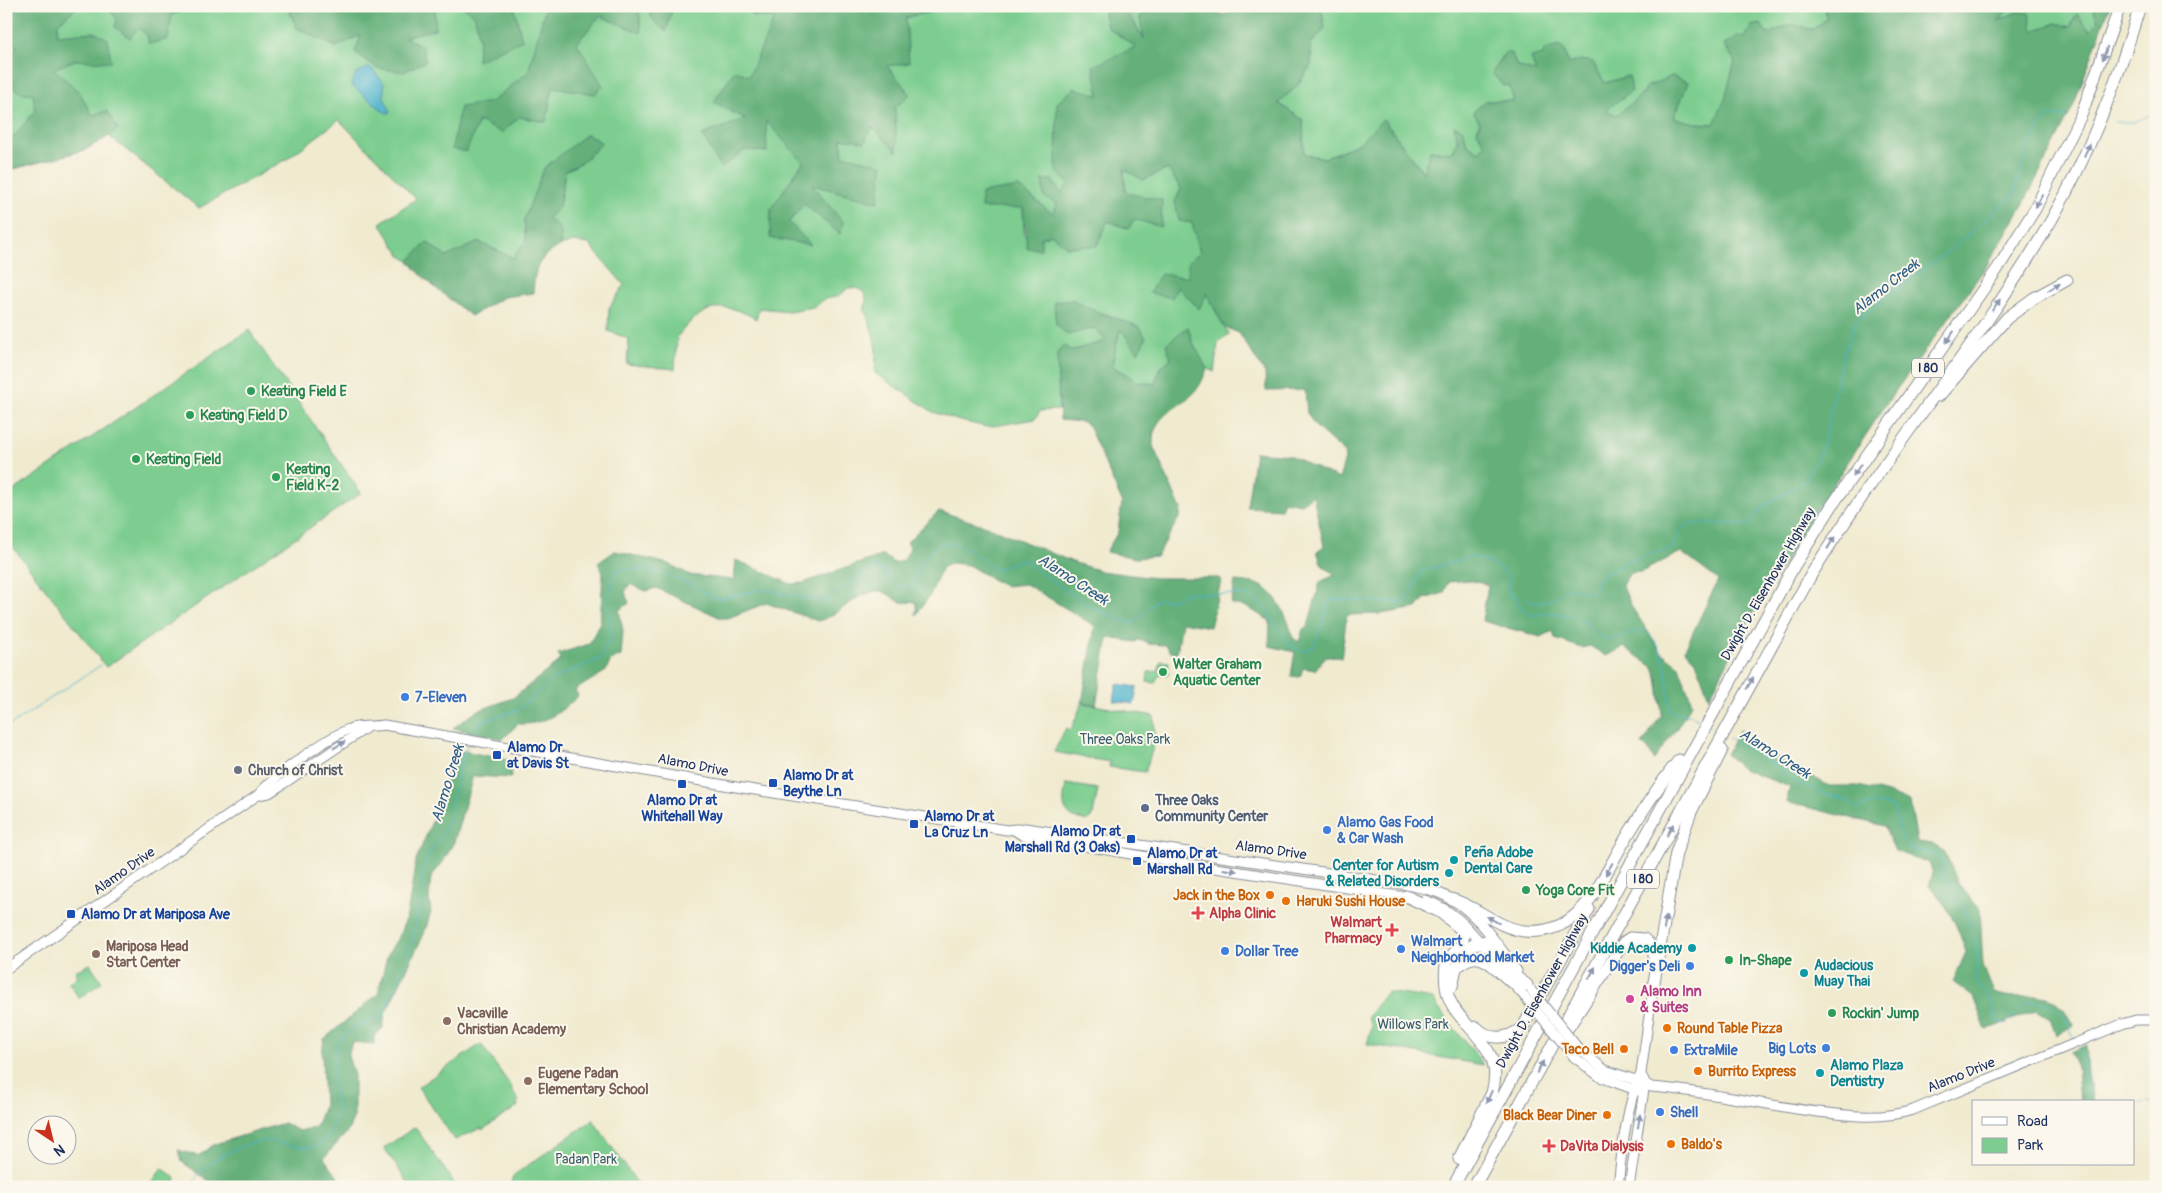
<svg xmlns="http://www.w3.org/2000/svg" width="2162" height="1193" font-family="Pangolin,sans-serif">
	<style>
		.green { fill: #7ccd8f; stroke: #4c7e76 }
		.forest { fill: #65b07a; stroke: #40706c }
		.water { fill: #4eb3cc; stroke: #347195 }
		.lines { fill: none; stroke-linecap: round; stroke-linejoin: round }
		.stream { stroke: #4eb3cc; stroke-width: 1 }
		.secondary-casing { stroke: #868c96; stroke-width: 11 }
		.motorway-casing { stroke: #868c96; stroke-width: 13 }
		.secondary { stroke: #fff; stroke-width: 9 }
		.motorway { stroke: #fff; stroke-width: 11 }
		.secondary-bridge-casing { stroke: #868c96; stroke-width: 11; stroke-linecap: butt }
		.secondary-bridge { stroke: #fff; stroke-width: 9 }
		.oneway { fill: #8d97ae }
		.leisure-dot { fill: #2e9e5b; stroke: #fbf7ec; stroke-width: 2 }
		.shop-dot { fill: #3f7fe0; stroke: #fbf7ec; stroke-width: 2 }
		.transit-dot { fill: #1a4fb4; stroke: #fbf7ec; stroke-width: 2 }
		.worship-dot { fill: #6b7280; stroke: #fbf7ec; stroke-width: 2 }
		.service-dot { fill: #5c6f8a; stroke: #fbf7ec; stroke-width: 2 }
		.culture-dot { fill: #0f9aa8; stroke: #fbf7ec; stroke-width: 2 }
		.food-dot { fill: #e8710a; stroke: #fbf7ec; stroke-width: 2 }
		.health-dot { fill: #e0444e; stroke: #fbf7ec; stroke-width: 2 }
		.education-dot { fill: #8d6e63; stroke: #fbf7ec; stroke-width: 2 }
		.hotel-dot { fill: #d1479c; stroke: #fbf7ec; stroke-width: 2 }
		.labels { text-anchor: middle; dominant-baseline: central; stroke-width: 4; stroke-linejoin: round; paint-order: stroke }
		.shield { fill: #fbf7ec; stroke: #5e6b89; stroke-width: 1 }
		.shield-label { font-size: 12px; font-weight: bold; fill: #1b2f5e }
		.leisure-label { font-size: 14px; font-weight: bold; fill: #27864d; stroke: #fbf7ec; text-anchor: start }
		.street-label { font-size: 14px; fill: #1b2f5e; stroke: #fbf7ec }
		.shop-label { font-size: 14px; font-weight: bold; fill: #366cbe; stroke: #fbf7ec; text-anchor: start }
		.park-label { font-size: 14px; fill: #385e6d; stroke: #fbf7ec }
		.transit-label { font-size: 14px; font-weight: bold; fill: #164399; stroke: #fbf7ec; text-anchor: start }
		.worship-label { font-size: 14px; font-weight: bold; fill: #5b616d; stroke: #fbf7ec; text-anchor: start }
		.service-label { font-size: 14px; font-weight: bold; fill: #4e5e75; stroke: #fbf7ec; text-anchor: start }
		.culture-label { font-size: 14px; font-weight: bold; fill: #0d838f; stroke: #fbf7ec; text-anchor: start }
		.food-label { font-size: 14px; font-weight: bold; fill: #c56008; stroke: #fbf7ec; text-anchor: start }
		.health-label { font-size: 14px; font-weight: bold; fill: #be3a42; stroke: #fbf7ec; text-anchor: start }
		.education-label { font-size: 14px; font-weight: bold; fill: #785e54; stroke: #fbf7ec; text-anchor: start }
		.hotel-label { font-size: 14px; font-weight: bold; fill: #b23c85; stroke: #fbf7ec; text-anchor: start }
		.water-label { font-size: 15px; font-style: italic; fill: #2d5d84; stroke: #fbf7ec }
	</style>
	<rect width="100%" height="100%" fill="#fbf7ec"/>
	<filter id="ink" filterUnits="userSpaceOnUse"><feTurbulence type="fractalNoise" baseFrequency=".02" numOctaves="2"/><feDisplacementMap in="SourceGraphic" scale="10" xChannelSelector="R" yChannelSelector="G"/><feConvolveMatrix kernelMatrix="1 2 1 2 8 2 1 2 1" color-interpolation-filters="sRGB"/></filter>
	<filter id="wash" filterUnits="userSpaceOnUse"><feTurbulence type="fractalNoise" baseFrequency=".0096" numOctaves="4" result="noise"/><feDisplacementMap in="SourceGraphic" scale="20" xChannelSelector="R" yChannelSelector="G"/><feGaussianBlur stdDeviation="1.12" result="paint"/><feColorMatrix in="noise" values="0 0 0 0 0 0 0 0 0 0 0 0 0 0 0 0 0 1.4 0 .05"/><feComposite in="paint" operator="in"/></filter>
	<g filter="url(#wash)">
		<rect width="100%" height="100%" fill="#f0eacf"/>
		<g class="green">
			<path d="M6,6H1103L1107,27L1136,47L1099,95L1069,184L1061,193L1053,214L1023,208L1024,235L1041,238L1051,234L1067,247L1108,221L1129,229L1124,169L1143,180L1168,169L1181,189L1175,202L1192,223L1200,253L1188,277L1177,286L1206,293L1224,327L1230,334L1218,343L1214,372C1198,365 1193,342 1188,328L1178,336L1171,359L1160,367L1155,384L1136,382C1129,373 1119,373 1112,364L1120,328L1146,338L1110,315L1090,311L1073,300L1054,302L1056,324L1095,328L1107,341L1071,351L1063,345L1057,354L1059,410L1040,411L1035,419L987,427L960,421L933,412L875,373C878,349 874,331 864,310C870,295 863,287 848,288L839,296L825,299L814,307L789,311L759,308L756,319C722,299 701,306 677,337L675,369L627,364L629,339L608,331L609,308L624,285L589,244L574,242L560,246L561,230L548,218L559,207L565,171L582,162L602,143L587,134L524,220L526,241L513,258L479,242L446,257L427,242L409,261L401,256L380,223L416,199L339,120L287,159L199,208L109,136L85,150L6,171Z"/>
			<polygon points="1125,6 1147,6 1140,18 1145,41"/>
			<path d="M1319,6H1829L1824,8L1827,19L1812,30L1792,24L1767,34L1761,24L1752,26L1745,38L1724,45L1735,61L1725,99L1715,124L1695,123L1674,118L1688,82L1672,76L1646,87L1644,93L1618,115L1604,110L1628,76L1605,83L1581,60L1568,64L1564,50L1543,55L1537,73L1517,66L1509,85L1514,101H1485L1477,131L1485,145L1479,152L1467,144L1463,129L1454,126C1457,137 1460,143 1451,153L1430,150L1424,173L1383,119L1359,143L1325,158L1304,154L1303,120L1278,103L1297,86L1311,65V44L1324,28Z"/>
			<polygon points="2011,6 2093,6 2098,22 2090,30 2077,14 2070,27 2056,23 2033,31 1997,22"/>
			<polygon points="249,330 361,493 106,667 6,538 6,496"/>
			<polygon points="1161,661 1169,662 1168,674 1158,676 1155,683 1147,682 1148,672 1158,671"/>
			<polygon points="1082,703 1154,716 1155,741 1145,772 1109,767 1110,762 1054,752 1066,728 1070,730 1072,728"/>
			<path d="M1066,784L1098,789L1093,815L1087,821C1083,819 1075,819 1072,817C1060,808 1064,797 1066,784Z"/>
			<polygon points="90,964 102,982 79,998 69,983 78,976 75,971"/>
			<path d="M1387,992L1433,999C1446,1023 1468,1041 1483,1065L1367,1044L1372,1026L1367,1017Z"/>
			<polygon points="481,1044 512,1088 511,1089 519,1101 517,1103 518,1106 482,1130 481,1128 455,1140 418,1087"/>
			<polygon points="593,1120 640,1187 509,1187 514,1175"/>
			<polygon points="415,1127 457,1187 411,1187 384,1148"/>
			<polygon points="162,1168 176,1178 174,1187 149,1187"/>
		</g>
		<g class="forest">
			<path d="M6,6H79L58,23L57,35L94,32L108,39L111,62L75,60L54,69L80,93L92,115L107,111L118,129C84,157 47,158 6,171V146L35,111L33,94L19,92L6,81V67L17,46L6,42Z"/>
			<polygon points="197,6 172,15 168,39 149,44 147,35 138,28 130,38 115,27 117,19 107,7"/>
			<polygon points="287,6 435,6 435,29 405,37 422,46 426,61 404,72 377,68 355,52 361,35 336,47 297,28"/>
			<polygon points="462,6 514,6 522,40 477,61 479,38 475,16"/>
			<polygon points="546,6 639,6 641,33 600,16 577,43 603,86 595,94 553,87 546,122 519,117 502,133 479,121 466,152 452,149 460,107 491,102 528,72"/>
			<polygon points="646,6 673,6 666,32 654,21"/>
			<polygon points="754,6 938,6 938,10 906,18 909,63 887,66 910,94 895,108 897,152 872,127 865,142 841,138 843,155 883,165 878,202 812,185 843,222 840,234 804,204 789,222 811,245 770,238 771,209 803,162 766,121 767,152 745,150 721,168 702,135 745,119 714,102 735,70 749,76 774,19 752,16"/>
			<path d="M1103,6H1125L1126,12L1144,39L1140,18L1147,6H1185L1190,13C1205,5 1210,6 1224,15L1238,6L1321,7L1325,28L1311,44V65L1297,86L1278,103L1303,120L1304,154L1325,158L1359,143L1383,119L1423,173L1430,150L1451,153C1460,143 1457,136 1454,125L1463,129L1467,144L1479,152L1485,145L1477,131L1480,123L1473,112L1485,101H1514L1509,85L1503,86L1492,73L1505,53H1511L1517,66L1536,72L1531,58L1543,55L1544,50L1560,46L1564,50L1568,64L1581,60L1593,62L1605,83L1629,76L1632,91L1605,110L1617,115L1644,93L1646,87L1672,76L1688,82L1674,118L1695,123L1714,124L1725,99L1735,61L1724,45L1738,36L1745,38L1751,26L1761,24L1767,34L1792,24L1812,30L1827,19L1824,8L1829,6H2011L1998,21L2017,12L2029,13L2033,31L2056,23L2070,27L2077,14L2090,30L2098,22L2093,6H2110L2073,107L2023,205L1986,267L1891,397L1811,518L1752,615L1709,698L1696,661L1685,649L1718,580L1681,552L1641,572L1630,573L1622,585L1633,609L1662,653L1679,666L1692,703L1679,725L1654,760L1648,748L1642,745L1662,714L1657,677L1653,667L1624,647L1606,656L1590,646L1582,648L1555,639L1553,631L1541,637L1482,621L1488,585L1469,580L1448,582L1444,593L1424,599L1417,608L1381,614L1347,615L1341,658L1334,656L1324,658L1315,670L1303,668L1300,677L1291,676L1295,652L1269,646L1270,621L1247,607L1231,604L1235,581C1243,582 1252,582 1259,585C1278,592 1289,621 1293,638L1299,642L1303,629L1308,626L1320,582L1335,575L1322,565L1317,551L1324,546L1313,495L1301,504L1284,501L1281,509L1247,507L1255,452L1289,455L1339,479L1345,459L1344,452L1316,427L1307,413L1305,390L1266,391L1265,373L1239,333L1224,327L1207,293L1199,309L1178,287L1172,298L1149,293L1161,274L1188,277V261L1200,253L1192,223L1179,221L1175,202L1181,189L1168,169L1143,180L1124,169L1125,189L1127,193L1162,200L1161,227L1134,219L1129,229L1108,221L1097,246L1067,247L1051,234L1041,238V249L1027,248L1023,208H981V193L1019,187L1053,214L1057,204L1044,197L1042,180H1052L1061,193L1069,184L1056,171L1057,103L1074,88L1099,95L1093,66L1136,47L1107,27Z"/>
			<path d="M587,134L602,143L582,162L565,171L559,207L548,218L561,230L560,246C536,260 535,268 533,293L504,297L471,316C449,298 426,283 409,261L427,242L446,257L479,242L513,258L526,241L524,220L544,168Z"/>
			<path d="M1073,300C1094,313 1118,318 1140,327L1146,338L1138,352L1120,329L1112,364C1119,374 1129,373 1136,382L1155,384L1160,367L1171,359L1166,344L1188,327L1192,341L1207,369C1204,377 1200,386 1194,393C1174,412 1152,414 1153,446L1181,509L1180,516L1157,556L1136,558L1106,552L1118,532L1122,502L1088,425L1083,422L1060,420L1057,354L1063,345L1071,351L1106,341L1095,328L1067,335L1056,324L1054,302Z"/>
			<path d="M939,511L989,527L1075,563L1101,571L1155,578H1219L1221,581L1210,627L1182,622L1177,652H1170L1165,645L1148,644V642L1137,640L1136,642L1108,638L1096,705L1082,703L1095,626L1026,584L1004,586L968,565L953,563L942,567L930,595L916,615L917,602C911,602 906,603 901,602C892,599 887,590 877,591C856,593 840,615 818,621L766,603L728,618H721L656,588L646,591L630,584L625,592L629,603L619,610L623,631L621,656L611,660L606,671L575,690L578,696C559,713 545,725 518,724L503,739L453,728L477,711L513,698L561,660L558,654L589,644L600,623L603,573L598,563L615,551L669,564L690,575L734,580L736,560L791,584L803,583L883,555L894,563L903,561L910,549L907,542Z"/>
			<path d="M1740,729L1764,750L1829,786H1858L1888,793L1910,802L1917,842L1932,844L1945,852L1959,885L1980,909L1983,966L1994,993C2032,1006 2048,977 2073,1025L2056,1036L2050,1018L2037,1010L1986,1030L1973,997L1953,982L1966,952C1958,927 1948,904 1929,886L1933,873L1929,863L1895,851L1884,826L1786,802L1790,787L1742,769L1726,754Z"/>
			<polygon points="454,749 508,760 511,763 511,778 473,776 454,842 443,862 431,877 429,899 431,912 424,934 385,1014 383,1028 374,1036 374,1044 352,1042 348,1056 354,1075 354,1117 348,1131 324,1158 345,1187 225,1187 215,1185 182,1162 178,1150 198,1156 215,1144 284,1123 299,1131 316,1127 324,1106 322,1054 324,1039 378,994 387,956 400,934 407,915 416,860 436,812"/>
			<polygon points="2086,1045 2088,1074 2093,1102 2080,1102 2077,1067 2070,1052"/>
		</g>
		<g class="water">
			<polygon points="370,67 384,83 384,98 390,110 389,113 386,113 351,85 356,73"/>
			<polygon points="1117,684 1137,687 1134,704 1114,701"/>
		</g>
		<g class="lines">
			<g class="stream">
				<polyline points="2114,122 2134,122 2156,112"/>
				<path d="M1510,595L1531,616C1544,610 1571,614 1584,621C1592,626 1595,636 1605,638C1617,641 1632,633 1643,629C1669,647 1666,681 1670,710L1676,713L1688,714L1702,722"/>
				<polyline points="6,728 101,665"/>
				<polyline points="1711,728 1719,732"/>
				<path d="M472,737L479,722L518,710L554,678L600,659L612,634L607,598L616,571C652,564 686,581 717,599L763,589L825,603L838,590L875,566L900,586L912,588C920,565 929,536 960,545C971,548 985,563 994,570L1023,559C1057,584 1093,614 1134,623L1158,599L1174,600L1184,593L1247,595L1265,607L1291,647L1304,651L1314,646L1330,599L1406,603L1421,571L1474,556L1498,567L1509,576L1508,594C1532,601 1547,610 1566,588C1576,587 1582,593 1593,593L1600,576L1611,572L1625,562L1672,548C1676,540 1679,528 1687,525C1692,522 1738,525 1750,524L1761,508L1805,481L1822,449L1842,358L1856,321L1955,246L2014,195L2026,150L2041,124L2050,116L2067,117"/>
				<path d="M1729,738L1773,764L1796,782L1825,794L1843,798L1858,809C1870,803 1880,802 1893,807L1902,839L1911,849L1935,854L1944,863L1941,875C1958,897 1973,921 1977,949C1978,959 1976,971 1975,981L1993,1003L1996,1021L2006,1024L2027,1002C2058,1001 2063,1012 2074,1038"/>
				<polyline points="2077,1047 2084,1060 2088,1102"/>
				<polyline points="2133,1104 2148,1102 2156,1106"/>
				<path d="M191,1187C200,1163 240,1142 266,1141C285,1140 310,1158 327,1138C329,1135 331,1130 332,1127C340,1109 336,1106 334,1087C329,1046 339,1028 380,1019L406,962L414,934L422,895V875L430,853L447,826L462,758L468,745"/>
			</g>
		</g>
	</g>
	<g filter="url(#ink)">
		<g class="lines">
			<defs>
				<g id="secondary">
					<polyline points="258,795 269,793 280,786 366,728"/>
					<polyline points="1014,830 1022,835 1182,863 1412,898"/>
					<path d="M1425,900C1452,909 1467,926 1484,947"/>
					<path d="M6,969L258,795C275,775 325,739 349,729C358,725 373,727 384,725L730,786L1007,830L1025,828L1397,883C1411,886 1426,888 1439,893C1473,906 1497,943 1517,971"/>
					<polyline points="1507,977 1525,997"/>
					<path d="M1578,1048L1605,1070L1645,1083L1651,1087C1707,1091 1762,1105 1818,1112C1852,1116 1880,1120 1913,1110L2122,1024L2136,1020H2156"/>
					<polyline points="1574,1057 1600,1077 1639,1091"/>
					<path d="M1618,1187C1622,1150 1626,1106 1641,1073L1653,988"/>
					<polyline points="1629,1187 1645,1083 1643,1078"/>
				</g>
				<g id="motorway">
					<polyline points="1939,396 2007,318 2034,298 2067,280"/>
					<path d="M1406,896L1440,912L1462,930C1468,946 1453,950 1447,962C1445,966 1445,980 1446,985C1449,1027 1508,1039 1492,1093L1459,1159"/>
					<path d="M1451,899C1477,906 1497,928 1524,931C1579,937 1599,885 1622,845C1639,816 1658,786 1679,760"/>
					<polyline points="1458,958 1473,945 1485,941 1515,976 1527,985"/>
					<path d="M1452,986L1456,968C1479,945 1492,966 1510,981"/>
					<polyline points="1653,988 1676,853 1691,812 1722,750"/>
					<path d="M1476,1027C1491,1042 1508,1039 1523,1027L1589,909"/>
					<polyline points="1568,1028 1624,942 1630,938 1644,939 1654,949 1654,962"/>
					<polyline points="1453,1187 1794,566 1833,504 1998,268 2035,209 2082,113 2120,6"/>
					<path d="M1474,1187L1811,575C1886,453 1980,343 2052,219C2090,152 2118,80 2140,6"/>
				</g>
			</defs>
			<use href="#secondary" class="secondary-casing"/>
			<use href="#motorway" class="motorway-casing"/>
			<use href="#secondary" class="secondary"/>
			<use href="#motorway" class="motorway"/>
			<defs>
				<g id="secondary-bridge">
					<polyline points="1531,990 1578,1048"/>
					<polyline points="1525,997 1574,1057"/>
				</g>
			</defs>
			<use href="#secondary-bridge" class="secondary-bridge-casing"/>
			<use href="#secondary-bridge" class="secondary-bridge"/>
		</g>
		<defs><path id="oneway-solid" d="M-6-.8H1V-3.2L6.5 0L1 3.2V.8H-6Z" transform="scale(1.25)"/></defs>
		<g class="oneway">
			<use href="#oneway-solid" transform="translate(2105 53) rotate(109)"/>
			<use href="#oneway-solid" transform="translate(2087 150) rotate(-65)"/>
			<use href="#oneway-solid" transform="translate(2039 201) rotate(118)"/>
			<use href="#oneway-solid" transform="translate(2054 287) rotate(-30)"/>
			<use href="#oneway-solid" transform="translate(1996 305) rotate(-55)"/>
			<use href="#oneway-solid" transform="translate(1950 337) rotate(125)"/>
			<use href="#oneway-solid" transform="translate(1857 470) rotate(124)"/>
			<use href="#oneway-solid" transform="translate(1831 543) rotate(-58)"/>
			<use href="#oneway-solid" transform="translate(1750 683) rotate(-61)"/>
			<use href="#oneway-solid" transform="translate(339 745) rotate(-31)"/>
			<use href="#oneway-solid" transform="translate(1670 830) rotate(-61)"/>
			<use href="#oneway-solid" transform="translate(1609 869) rotate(119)"/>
			<use href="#oneway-solid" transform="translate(1230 870) rotate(8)"/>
			<use href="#oneway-solid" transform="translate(1493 920) rotate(-151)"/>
			<use href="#oneway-solid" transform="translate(1665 923) rotate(-81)"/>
			<use href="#oneway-solid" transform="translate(1592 973) rotate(-61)"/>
			<use href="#oneway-solid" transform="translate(1540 1067) rotate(-61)"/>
			<use href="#oneway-solid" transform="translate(1489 1097) rotate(114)"/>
			<use href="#oneway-solid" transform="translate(1639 1121) rotate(-81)"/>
		</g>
	</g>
	<g class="leisure-dot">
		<circle cx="251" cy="391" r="5"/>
		<circle cx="190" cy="415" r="5"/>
		<circle cx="136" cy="459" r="5"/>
		<circle cx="276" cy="477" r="5"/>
		<circle cx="1163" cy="672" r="5"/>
		<circle cx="1526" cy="890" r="5"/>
		<circle cx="1729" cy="960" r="5"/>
		<circle cx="1832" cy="1013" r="5"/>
	</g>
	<g class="shop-dot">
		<circle cx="405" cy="697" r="5"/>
		<circle cx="1327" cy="830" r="5"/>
		<circle cx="1401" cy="949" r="5"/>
		<circle cx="1225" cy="951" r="5"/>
		<circle cx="1690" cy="966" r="5"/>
		<circle cx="1826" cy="1048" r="5"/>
		<circle cx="1674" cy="1050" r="5"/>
		<circle cx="1660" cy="1112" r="5"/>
	</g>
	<g class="transit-dot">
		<rect x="492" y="750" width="10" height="10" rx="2.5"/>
		<rect x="768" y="778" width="10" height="10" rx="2.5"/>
		<rect x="677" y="779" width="10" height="10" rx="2.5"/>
		<rect x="909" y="819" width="10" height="10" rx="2.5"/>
		<rect x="1126" y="834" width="10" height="10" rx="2.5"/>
		<rect x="1132" y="856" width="10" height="10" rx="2.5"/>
		<rect x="66" y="909" width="10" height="10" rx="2.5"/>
	</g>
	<circle class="worship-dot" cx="238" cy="770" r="5"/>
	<circle class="service-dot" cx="1145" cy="808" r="5"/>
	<g class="culture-dot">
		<circle cx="1454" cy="860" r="5"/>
		<circle cx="1449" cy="873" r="5"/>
		<circle cx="1692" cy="948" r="5"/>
		<circle cx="1804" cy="973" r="5"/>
		<circle cx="1820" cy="1073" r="5"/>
	</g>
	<g class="food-dot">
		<circle cx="1270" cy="895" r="5"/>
		<circle cx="1286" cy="901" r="5"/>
		<circle cx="1667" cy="1028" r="5"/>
		<circle cx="1624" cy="1049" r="5"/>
		<circle cx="1698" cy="1071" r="5"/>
		<circle cx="1607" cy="1115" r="5"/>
		<circle cx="1671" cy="1144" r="5"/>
	</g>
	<g class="health-dot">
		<path d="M1195.5 905.5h5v5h5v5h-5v5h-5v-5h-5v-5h5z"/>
		<path d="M1389.5 922.5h5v5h5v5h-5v5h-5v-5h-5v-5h5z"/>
		<path d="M1546.5 1138.5h5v5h5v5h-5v5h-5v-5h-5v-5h5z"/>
	</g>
	<g class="education-dot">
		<circle cx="96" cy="954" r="5"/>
		<circle cx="447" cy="1021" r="5"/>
		<circle cx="528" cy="1081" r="5"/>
	</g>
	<circle class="hotel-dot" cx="1630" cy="999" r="5"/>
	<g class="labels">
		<g class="shield">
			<rect x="1912" y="358.5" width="32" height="19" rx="4"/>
			<rect x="1627" y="869.5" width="32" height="19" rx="4"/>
		</g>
		<g class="shield-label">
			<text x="1928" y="368">I 80</text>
			<text x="1643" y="879">I 80</text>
		</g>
		<g class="leisure-label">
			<text x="261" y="391">Keating Field E</text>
			<text x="200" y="415">Keating Field D</text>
			<text x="146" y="459">Keating Field</text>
			<text x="286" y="469">Keating<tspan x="286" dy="16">Field K-2</tspan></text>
			<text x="1173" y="664">Walter Graham<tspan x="1173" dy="16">Aquatic Center</tspan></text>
			<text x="1536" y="890">Yoga Core Fit</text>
			<text x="1739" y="960">In-Shape</text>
			<text x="1842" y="1013">Rockin' Jump</text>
		</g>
		<g class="street-label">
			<text transform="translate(1768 584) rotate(-60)">Dwight D. Eisenhower Highway</text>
			<text transform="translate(693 765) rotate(11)">Alamo Drive</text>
			<text transform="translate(1271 850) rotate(8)">Alamo Drive</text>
			<text transform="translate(124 871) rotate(-35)">Alamo Drive</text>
			<text transform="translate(1542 991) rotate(-61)">Dwight D. Eisenhower Highway</text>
			<text transform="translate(1961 1075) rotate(-22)">Alamo Drive</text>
		</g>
		<g class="shop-label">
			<text x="415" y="697">7-Eleven</text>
			<text x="1337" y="822">Alamo Gas Food<tspan x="1337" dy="16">&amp; Car Wash</tspan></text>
			<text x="1411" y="941">Walmart<tspan x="1411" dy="16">Neighborhood Market</tspan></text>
			<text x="1235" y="951">Dollar Tree</text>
			<text x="1680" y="966" text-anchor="end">Digger's Deli</text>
			<text x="1816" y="1048" text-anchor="end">Big Lots</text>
			<text x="1684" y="1050">ExtraMile</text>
			<text x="1670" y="1112">Shell</text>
		</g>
		<g class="park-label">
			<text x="1125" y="739">Three Oaks Park</text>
			<text x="1413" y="1024">Willows Park</text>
			<text x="586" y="1159">Padan Park</text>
		</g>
		<g class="transit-label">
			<text x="507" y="747">Alamo Dr<tspan x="507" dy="16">at Davis St</tspan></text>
			<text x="783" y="775">Alamo Dr at<tspan x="783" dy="16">Beythe Ln</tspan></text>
			<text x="682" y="800" text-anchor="middle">Alamo Dr at<tspan x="682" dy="16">Whitehall Way</tspan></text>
			<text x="924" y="816">Alamo Dr at<tspan x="924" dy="16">La Cruz Ln</tspan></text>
			<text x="1121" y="831" text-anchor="end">Alamo Dr at<tspan x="1121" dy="16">Marshall Rd (3 Oaks)</tspan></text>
			<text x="1147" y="853">Alamo Dr at<tspan x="1147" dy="16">Marshall Rd</tspan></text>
			<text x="81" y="914">Alamo Dr at Mariposa Ave</text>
		</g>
		<g class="worship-label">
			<text x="248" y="770">Church of Christ</text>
		</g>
		<g class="service-label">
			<text x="1155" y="800">Three Oaks<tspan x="1155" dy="16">Community Center</tspan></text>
		</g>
		<g class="culture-label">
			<text x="1464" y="852">Peña Adobe<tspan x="1464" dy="16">Dental Care</tspan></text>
			<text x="1439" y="865" text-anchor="end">Center for Autism<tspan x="1439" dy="16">&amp; Related Disorders</tspan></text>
			<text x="1682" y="948" text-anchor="end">Kiddie Academy</text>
			<text x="1814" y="965">Audacious<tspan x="1814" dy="16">Muay Thai</tspan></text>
			<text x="1830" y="1065">Alamo Plaza<tspan x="1830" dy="16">Dentistry</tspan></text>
		</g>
		<g class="food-label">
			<text x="1260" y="895" text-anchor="end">Jack in the Box</text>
			<text x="1296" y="901">Haruki Sushi House</text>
			<text x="1677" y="1028">Round Table Pizza</text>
			<text x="1614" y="1049" text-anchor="end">Taco Bell</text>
			<text x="1708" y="1071">Burrito Express</text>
			<text x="1597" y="1115" text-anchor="end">Black Bear Diner</text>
			<text x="1681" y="1144">Baldo's</text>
		</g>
		<g class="health-label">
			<text x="1209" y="913">Alpha Clinic</text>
			<text x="1382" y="922" text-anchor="end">Walmart<tspan x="1382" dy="16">Pharmacy</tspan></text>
			<text x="1560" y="1146">DaVita Dialysis</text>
		</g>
		<g class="education-label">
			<text x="106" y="946">Mariposa Head<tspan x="106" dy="16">Start Center</tspan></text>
			<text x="457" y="1013">Vacaville<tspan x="457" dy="16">Christian Academy</tspan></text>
			<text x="538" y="1073">Eugene Padan<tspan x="538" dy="16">Elementary School</tspan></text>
		</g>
		<g class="hotel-label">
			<text x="1640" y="991">Alamo Inn<tspan x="1640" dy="16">&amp; Suites</tspan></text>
		</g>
		<g class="water-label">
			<text transform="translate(1886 287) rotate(-38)">Alamo Creek</text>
			<text transform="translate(1073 580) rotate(33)">Alamo Creek</text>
			<text transform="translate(1775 754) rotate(32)">Alamo Creek</text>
			<text transform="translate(448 783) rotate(-73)">Alamo Creek</text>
		</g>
	</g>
	<rect width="2162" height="1193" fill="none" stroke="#fbf7ec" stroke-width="25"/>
	<rect x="1972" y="1100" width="162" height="65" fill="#fbf7ec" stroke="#a1a7b3"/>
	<rect x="1982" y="1117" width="25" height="8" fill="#ffffff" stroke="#a1a7b3"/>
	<text x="2017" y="1126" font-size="15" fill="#1b2f5e">Road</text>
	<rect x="1982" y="1138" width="25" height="15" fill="#7ccd8f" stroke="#a1a7b3"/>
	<text x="2017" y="1150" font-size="15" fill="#1b2f5e">Park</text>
	<g transform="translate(52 1140) rotate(145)"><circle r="24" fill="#fbf7ec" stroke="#a1a7b3"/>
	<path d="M0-4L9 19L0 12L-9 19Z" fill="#c8321e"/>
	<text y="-8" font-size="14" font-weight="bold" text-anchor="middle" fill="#1b2f5e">N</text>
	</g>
</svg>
